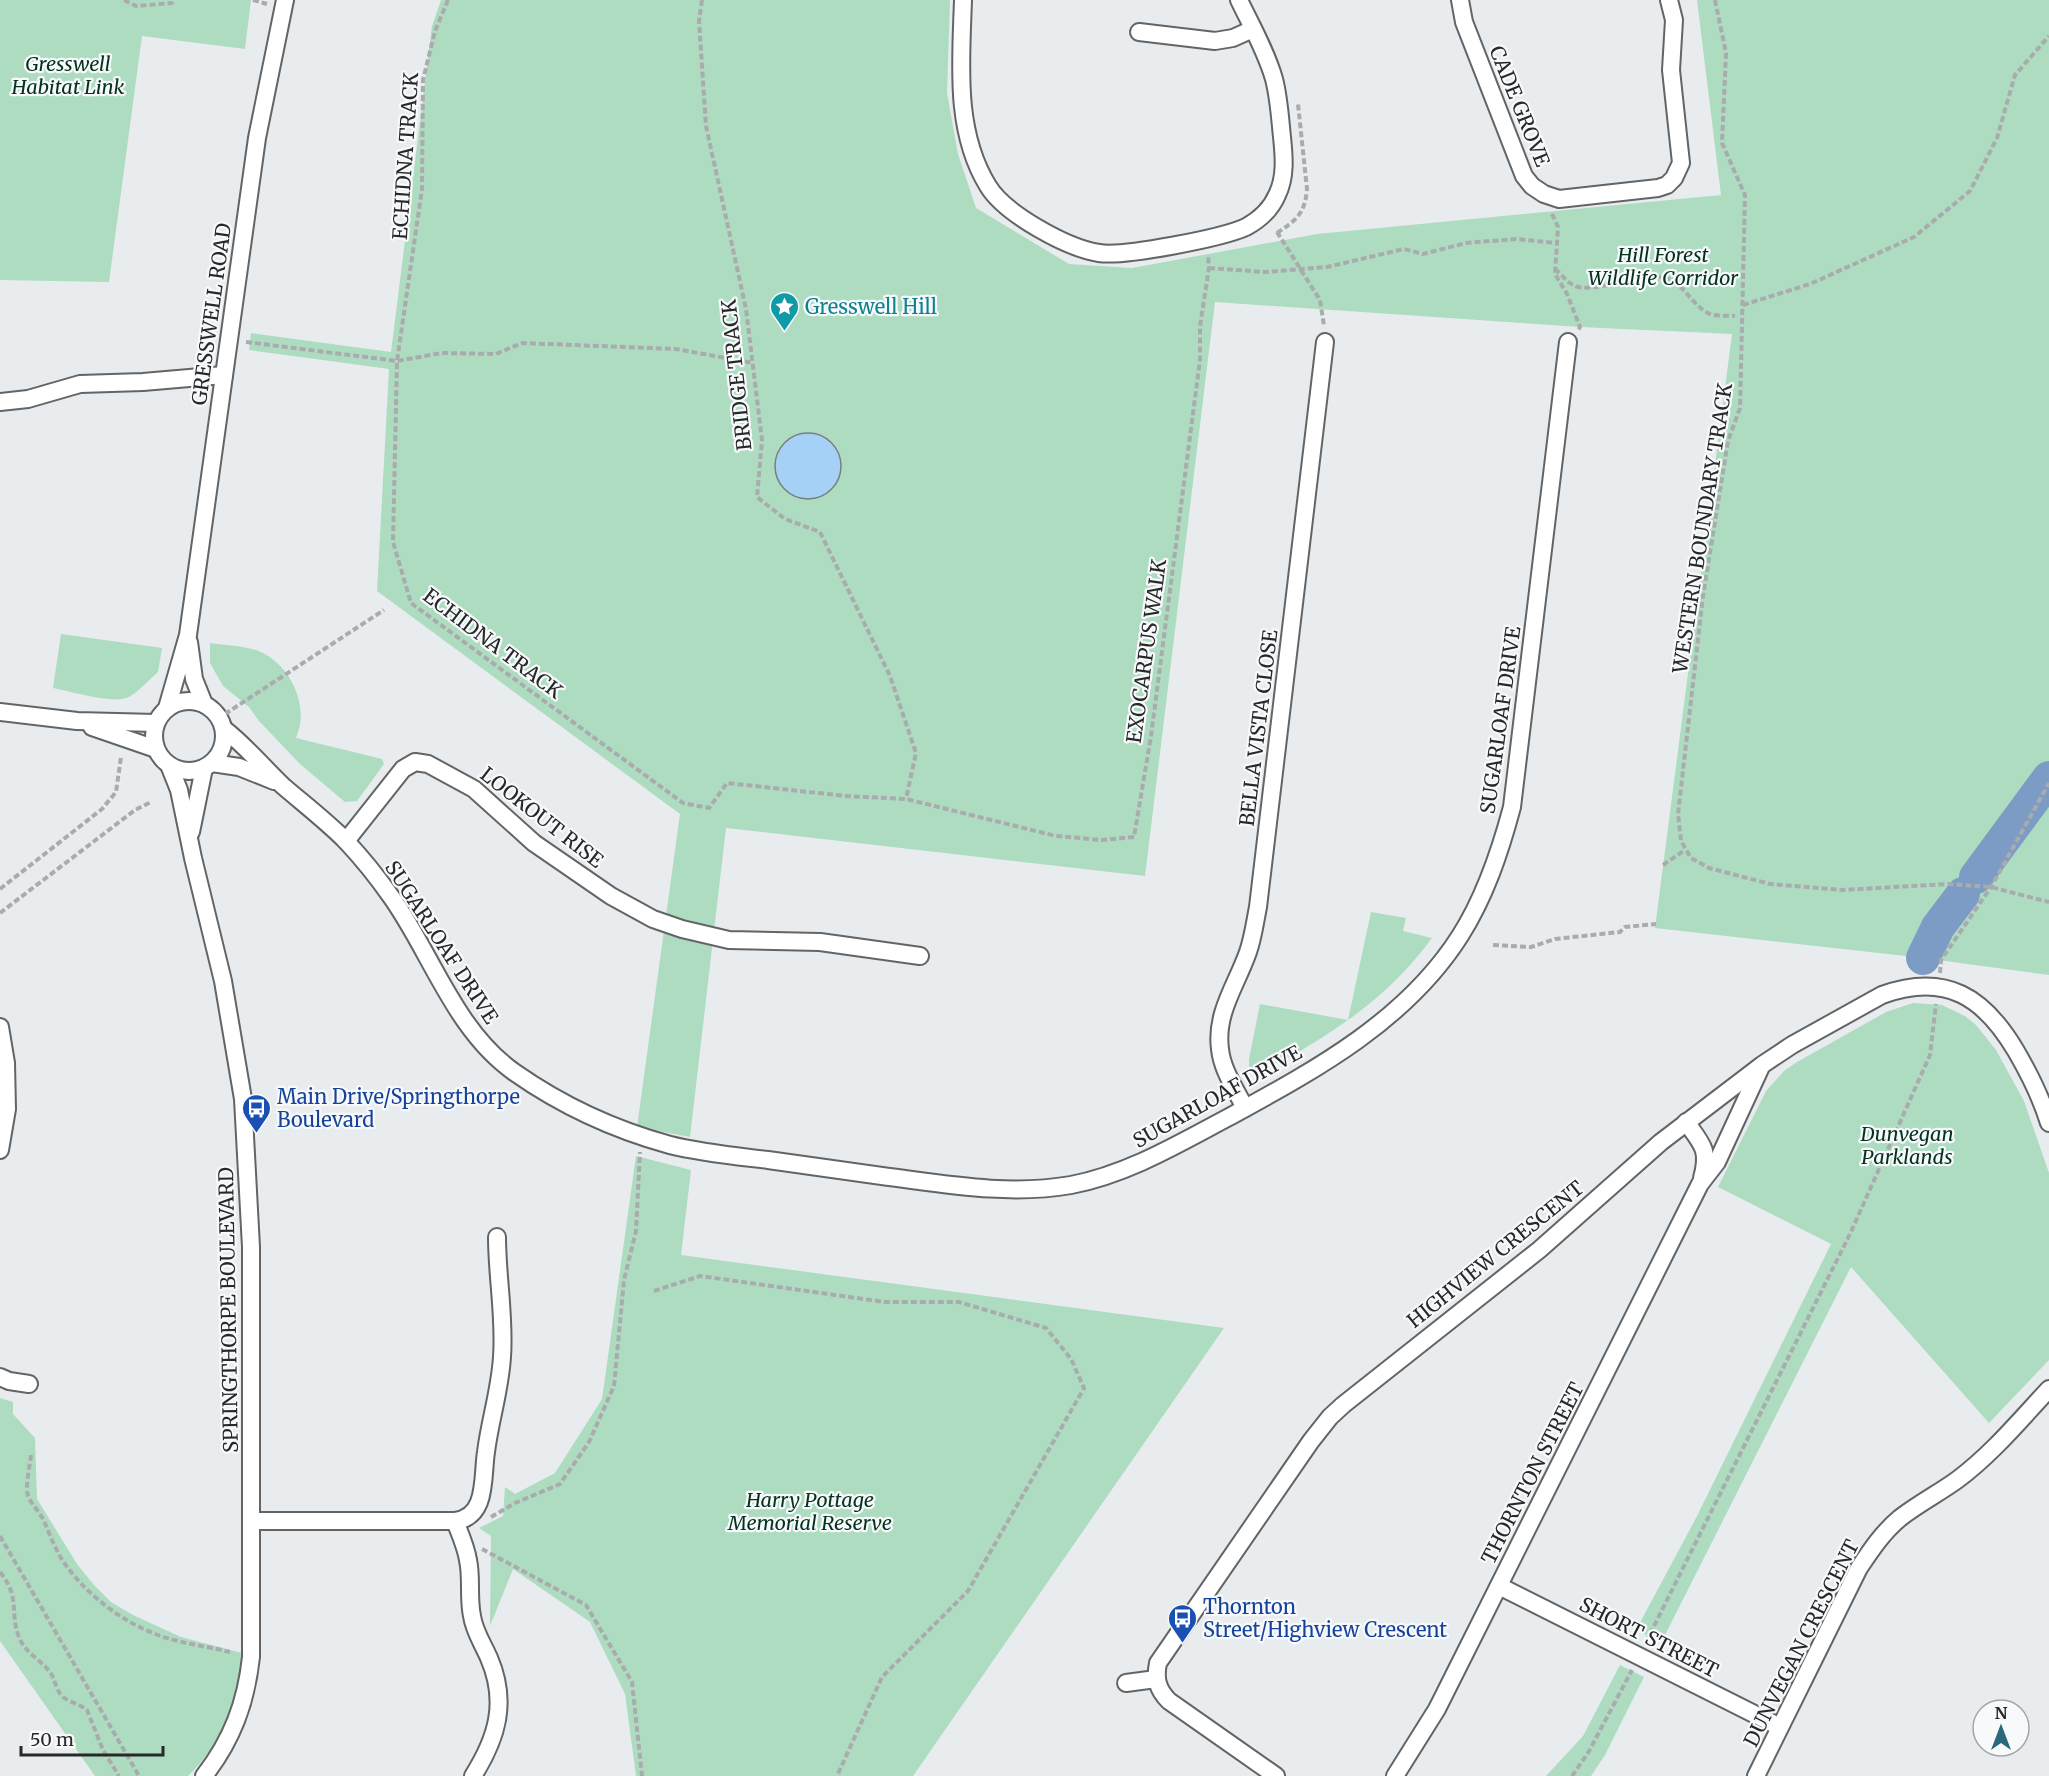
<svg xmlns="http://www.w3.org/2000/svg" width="2049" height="1776" font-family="Merriweather,serif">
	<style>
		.green { fill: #aedcc1 }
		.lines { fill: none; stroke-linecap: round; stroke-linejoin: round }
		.river { stroke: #7d9cc5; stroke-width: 34 }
		.building { fill: #a6d1f7; stroke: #7c7e80; stroke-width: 1.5 }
		.street-casing { stroke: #626466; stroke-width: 20 }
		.path { stroke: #a9abad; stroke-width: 4; stroke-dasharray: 6 3; stroke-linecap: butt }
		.street { stroke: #fff; stroke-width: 16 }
		.labels { text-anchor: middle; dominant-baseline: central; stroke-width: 4.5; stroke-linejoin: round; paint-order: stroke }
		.park-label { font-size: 20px; font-style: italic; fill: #05321e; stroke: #f7f9fb }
		.street-label { font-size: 20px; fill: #272829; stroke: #f7f9fb }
		.culture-label { font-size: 20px; fill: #0d838f; stroke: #f7f9fb; text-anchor: start }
		.transit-label { font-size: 20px; fill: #164399; stroke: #f7f9fb; text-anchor: start }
	</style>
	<rect width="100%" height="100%" fill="#e9ecee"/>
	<g class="green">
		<polygon points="0,0 251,0 245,49 142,36 109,282 0,280"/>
		<polygon points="441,0 950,0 947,93 958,154 976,208 1069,264 1132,268 1317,234 1721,195 1697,0 2049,0 2049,975 1923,958 1655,928 1732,334 1580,327 1215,302 1145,876 726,828 690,1137 637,1127 680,814 377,591 389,369 249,350 251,333 391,352 432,26"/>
		<path d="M61,634L162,648L158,672C149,680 139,691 129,697C114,705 71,691 53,688Z"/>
		<path d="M210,643C225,645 242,646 256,650C285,660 305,695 300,725C299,730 297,734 296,738L382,759L384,764L357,801L345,802L300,764L259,721L249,707L223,686L210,663Z"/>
		<path d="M1371,912L1406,918L1403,931L1432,938C1398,984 1363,1012 1315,1042C1295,1054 1276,1067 1252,1069L1249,1066V1059L1260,1004L1348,1020Z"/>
		<polygon points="1913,1003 1942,1005 1965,1016 1976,1025 1996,1050 2024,1101 2049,1173 2049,1360 1989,1423 1851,1267 1661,1643 1636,1630 1696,1518 1831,1244 1718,1187 1766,1091 1784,1071 1797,1062 1886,1012"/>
		<polygon points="636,1156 691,1170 681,1255 1224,1328 913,1776 636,1776 625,1694 590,1622 513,1569 490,1626 491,1536 479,1528 503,1516 505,1487 515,1494 555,1473 602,1399"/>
		<path d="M0,1398L13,1402V1414L35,1438L37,1499L77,1564L94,1585L111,1602L133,1615L181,1637L242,1653C237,1702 224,1741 188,1776H95L0,1641Z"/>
		<polygon points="1620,1665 1644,1677 1605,1755 1591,1776 1546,1776 1583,1736"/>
	</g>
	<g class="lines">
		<g class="river">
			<polyline points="1976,877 2049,778"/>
			<polyline points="1923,958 1938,927 1963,894"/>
		</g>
	</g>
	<circle class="building" cx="808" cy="466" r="33"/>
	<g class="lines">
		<defs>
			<g id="street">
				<path d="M963,0C961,62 954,131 988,186C1005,214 1067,248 1099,253C1124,257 1222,238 1246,227C1259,220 1271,209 1277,195C1286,177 1284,156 1282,137C1280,118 1279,98 1274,79C1266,51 1251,25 1239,0"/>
				<polyline points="1460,0 1464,22 1524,176 1532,186 1544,194 1559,199 1658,188 1667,185 1674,178 1681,163 1671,70 1674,20 1669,0"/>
				<polyline points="1139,32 1215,41 1233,38 1253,29"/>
				<polyline points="0,402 28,399 80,384 143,382 224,375"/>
				<polyline points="189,642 194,679 204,704"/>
				<circle cx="189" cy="736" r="35"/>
				<polyline points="167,708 188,635 257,138 285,0"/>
				<polyline points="0,712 77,721 156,723"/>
				<polyline points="92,727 156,749"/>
				<path d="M224,729C246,746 263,767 283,786C304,804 326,821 345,840C362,858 378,878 392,898C432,955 455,1030 514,1072C561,1105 615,1130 670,1145C702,1153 735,1156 768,1160C806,1165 844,1171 882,1176C945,1184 1008,1196 1071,1185C1128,1174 1178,1144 1229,1117C1315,1070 1406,1021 1460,936C1485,897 1500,852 1512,807L1568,342"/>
				<polyline points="212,763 239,767 274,781"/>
				<path d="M169,765L179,790L193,858L223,981L243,1099L251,1247V1657C246,1703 232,1740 204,1776"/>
				<polyline points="191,832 204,768"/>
				<polyline points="346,841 403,769 415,762 428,764 474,789 534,843 611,896 653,919 682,929 729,940 820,942 920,956"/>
				<polyline points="0,1027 6,1063 7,1109 0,1150"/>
				<path d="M1245,1108C1236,1090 1222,1070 1220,1049C1215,1013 1237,984 1248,952C1253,938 1255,922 1258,907L1325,342"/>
				<path d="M1686,1122C1702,1144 1710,1150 1702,1178"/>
				<polyline points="0,1377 9,1381 29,1384"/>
				<path d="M251,1521H455C488,1517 482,1477 486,1452C490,1420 500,1390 502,1357C505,1317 497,1277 497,1237"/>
				<path d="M455,1521C460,1534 466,1547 468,1560C472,1578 468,1597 472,1616C474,1631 483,1644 489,1658C508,1702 497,1738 473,1776"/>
				<polyline points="1499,1586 1780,1727"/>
				<polyline points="1126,1683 1156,1679"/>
				<path d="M1276,1776L1169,1701C1157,1689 1155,1678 1158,1663L1311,1441L1330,1417L1343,1405L1539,1250L1661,1142L1762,1065L1792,1045L1882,995C1946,972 1984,997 2016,1051C2030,1075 2041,1097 2049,1123"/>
				<polyline points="1395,1776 1437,1709 1700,1184 1717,1162 1760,1069"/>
				<path d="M1756,1776L1859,1568C1871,1550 1883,1532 1900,1518C1918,1504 1939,1493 1957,1480C1992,1454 2020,1420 2049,1389"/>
			</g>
		</defs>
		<use href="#street" class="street-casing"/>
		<g class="path">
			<polyline points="124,0 136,6 172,3 174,0"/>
			<polyline points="253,0 267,4"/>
			<polyline points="448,0 435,31 423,80 422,189 397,361 393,542 411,603 683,803 709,808 727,783 846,796 906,799 1056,836 1102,840 1134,837 1151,736 1200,360 1200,326 1209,268 1208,255"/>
			<polyline points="702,0 699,21 706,126 746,309 762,440 757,497 785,519 820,532 890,676 916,753 906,799"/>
			<polyline points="1715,0 1726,53 1722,143 1745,195 1740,408 1728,441 1703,596 1678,814 1681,841 1691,858 1709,868 1770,884 1843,890 1948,884 1991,887 2049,902"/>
			<polyline points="1552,214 1558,227 1555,274 1567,294 1580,327 1578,330"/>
			<polyline points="1277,232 1320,300 1324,326"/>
			<path d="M1277,233C1296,220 1305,214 1307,189L1298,104"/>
			<polyline points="1209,268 1265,272 1327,267 1404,249 1423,254 1466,243 1516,239 1556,243"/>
			<path d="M1555,269C1561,274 1566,281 1573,285C1590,295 1638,274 1660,277C1683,279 1689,303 1708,313C1715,317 1727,315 1735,316"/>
			<polyline points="1743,305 1810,284 1914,237 1970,191 1997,138 2015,75 2049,36"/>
			<polyline points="246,342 397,361 442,353 496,354 522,343 676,349 753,363"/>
			<polyline points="225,714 384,610"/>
			<polyline points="1663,865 1685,850"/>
			<polyline points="0,889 102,809 116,792 121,757"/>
			<polyline points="0,913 135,810 151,802"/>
			<polyline points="1493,945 1531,947 1555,939 1620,932 1625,927 1656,924"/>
			<polyline points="1940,973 1941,960 1991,887 2049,783"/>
			<polyline points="654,1291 700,1276 885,1302 959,1302 1046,1328 1071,1359 1084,1388 968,1591 882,1677 837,1776"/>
			<path d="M31,1455C30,1467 25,1484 28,1496C31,1504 39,1511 43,1519C50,1534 55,1550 65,1564C84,1591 116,1617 146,1630C173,1643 202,1645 230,1652"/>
			<polyline points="491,1517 515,1503 560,1484 589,1442 614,1386 624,1280 636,1231 640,1152"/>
			<polyline points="0,1536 139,1776"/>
			<polyline points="482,1549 586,1605 632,1682 642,1776"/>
			<path d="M0,1572C21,1598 9,1611 19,1637C25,1653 40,1659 50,1672C55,1679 56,1690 62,1696C68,1702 80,1704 87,1710L103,1750L119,1776"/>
			<polyline points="1646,1642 1850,1234 1930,1055 1936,1004"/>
			<polyline points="1572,1776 1588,1753 1632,1670"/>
		</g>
		<use href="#street" class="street"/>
	</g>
	<defs>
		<symbol id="sight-pin" viewBox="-11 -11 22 30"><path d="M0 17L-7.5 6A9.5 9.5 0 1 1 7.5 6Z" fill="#0f9aa8" stroke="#f7f9fb"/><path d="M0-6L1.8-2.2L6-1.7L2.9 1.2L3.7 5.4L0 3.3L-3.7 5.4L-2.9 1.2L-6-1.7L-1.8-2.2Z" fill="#fff"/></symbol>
		<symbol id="bus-pin" viewBox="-11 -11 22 30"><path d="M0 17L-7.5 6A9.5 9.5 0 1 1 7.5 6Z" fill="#1a4fb4" stroke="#f7f9fb"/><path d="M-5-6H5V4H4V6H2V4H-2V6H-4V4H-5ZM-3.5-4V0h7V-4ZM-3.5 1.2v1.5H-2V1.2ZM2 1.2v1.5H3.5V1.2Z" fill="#fff"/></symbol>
	</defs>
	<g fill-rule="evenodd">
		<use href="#sight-pin" x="768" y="290" width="33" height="45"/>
		<use href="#bus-pin" x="240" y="1092" width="33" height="45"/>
		<use href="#bus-pin" x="1166" y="1602" width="33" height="45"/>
	</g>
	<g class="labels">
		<g class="park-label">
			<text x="68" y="63">Gresswell<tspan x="68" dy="23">Habitat Link</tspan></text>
			<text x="1663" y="254">Hill Forest<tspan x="1663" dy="23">Wildlife Corridor</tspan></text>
			<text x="1907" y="1133">Dunvegan<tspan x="1907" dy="23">Parklands</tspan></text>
			<text x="810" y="1499">Harry Pottage<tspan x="810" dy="23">Memorial Reserve</tspan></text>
		</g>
		<g class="street-label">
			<text transform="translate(1520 106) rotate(68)">CADE GROVE</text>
			<text transform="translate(405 156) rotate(-86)">ECHIDNA TRACK</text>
			<text transform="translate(211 314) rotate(-82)">GRESSWELL ROAD</text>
			<text transform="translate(736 375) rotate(-96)">BRIDGE TRACK</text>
			<text transform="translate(1702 528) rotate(-81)">WESTERN BOUNDARY TRACK</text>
			<text transform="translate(493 643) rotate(37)">ECHIDNA TRACK</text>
			<text transform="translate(1146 651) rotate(-82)">EXOCARPUS WALK</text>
			<text transform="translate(1500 720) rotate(-82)">SUGARLOAF DRIVE</text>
			<text transform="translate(1258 728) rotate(-83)">BELLA VISTA CLOSE</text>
			<text transform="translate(542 817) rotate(38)">LOOKOUT RISE</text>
			<text transform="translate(442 942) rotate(57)">SUGARLOAF DRIVE</text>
			<text transform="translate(1217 1096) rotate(-29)">SUGARLOAF DRIVE</text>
			<text transform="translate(1495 1254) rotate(-39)">HIGHVIEW CRESCENT</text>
			<text transform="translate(228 1310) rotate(-91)">SPRINGTHORPE BOULEVARD</text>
			<text transform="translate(1532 1473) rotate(-63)">THORNTON STREET</text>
			<text transform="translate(1649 1637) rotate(27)">SHORT STREET</text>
			<text transform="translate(1801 1643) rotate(-63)">DUNVEGAN CRESCENT</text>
		</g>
		<g class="culture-label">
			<text x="805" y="306">Gresswell Hill</text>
		</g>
		<g class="transit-label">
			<text x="277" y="1096">Main Drive/Springthorpe<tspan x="277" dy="23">Boulevard</tspan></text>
			<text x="1203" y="1606">Thornton<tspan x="1203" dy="23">Street/Highview Crescent</tspan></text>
		</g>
	</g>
	<g transform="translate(2001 1728)"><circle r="28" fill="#f7f9fb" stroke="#a4a5a7" stroke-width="1.5"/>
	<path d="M0-4.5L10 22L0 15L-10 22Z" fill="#29687d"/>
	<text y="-9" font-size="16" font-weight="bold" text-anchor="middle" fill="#272829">N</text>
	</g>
	<path d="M21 1746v9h142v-9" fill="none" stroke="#272829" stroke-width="3"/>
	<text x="30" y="1746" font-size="18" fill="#272829" stroke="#f7f9fb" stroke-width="4.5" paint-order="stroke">50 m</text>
</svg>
